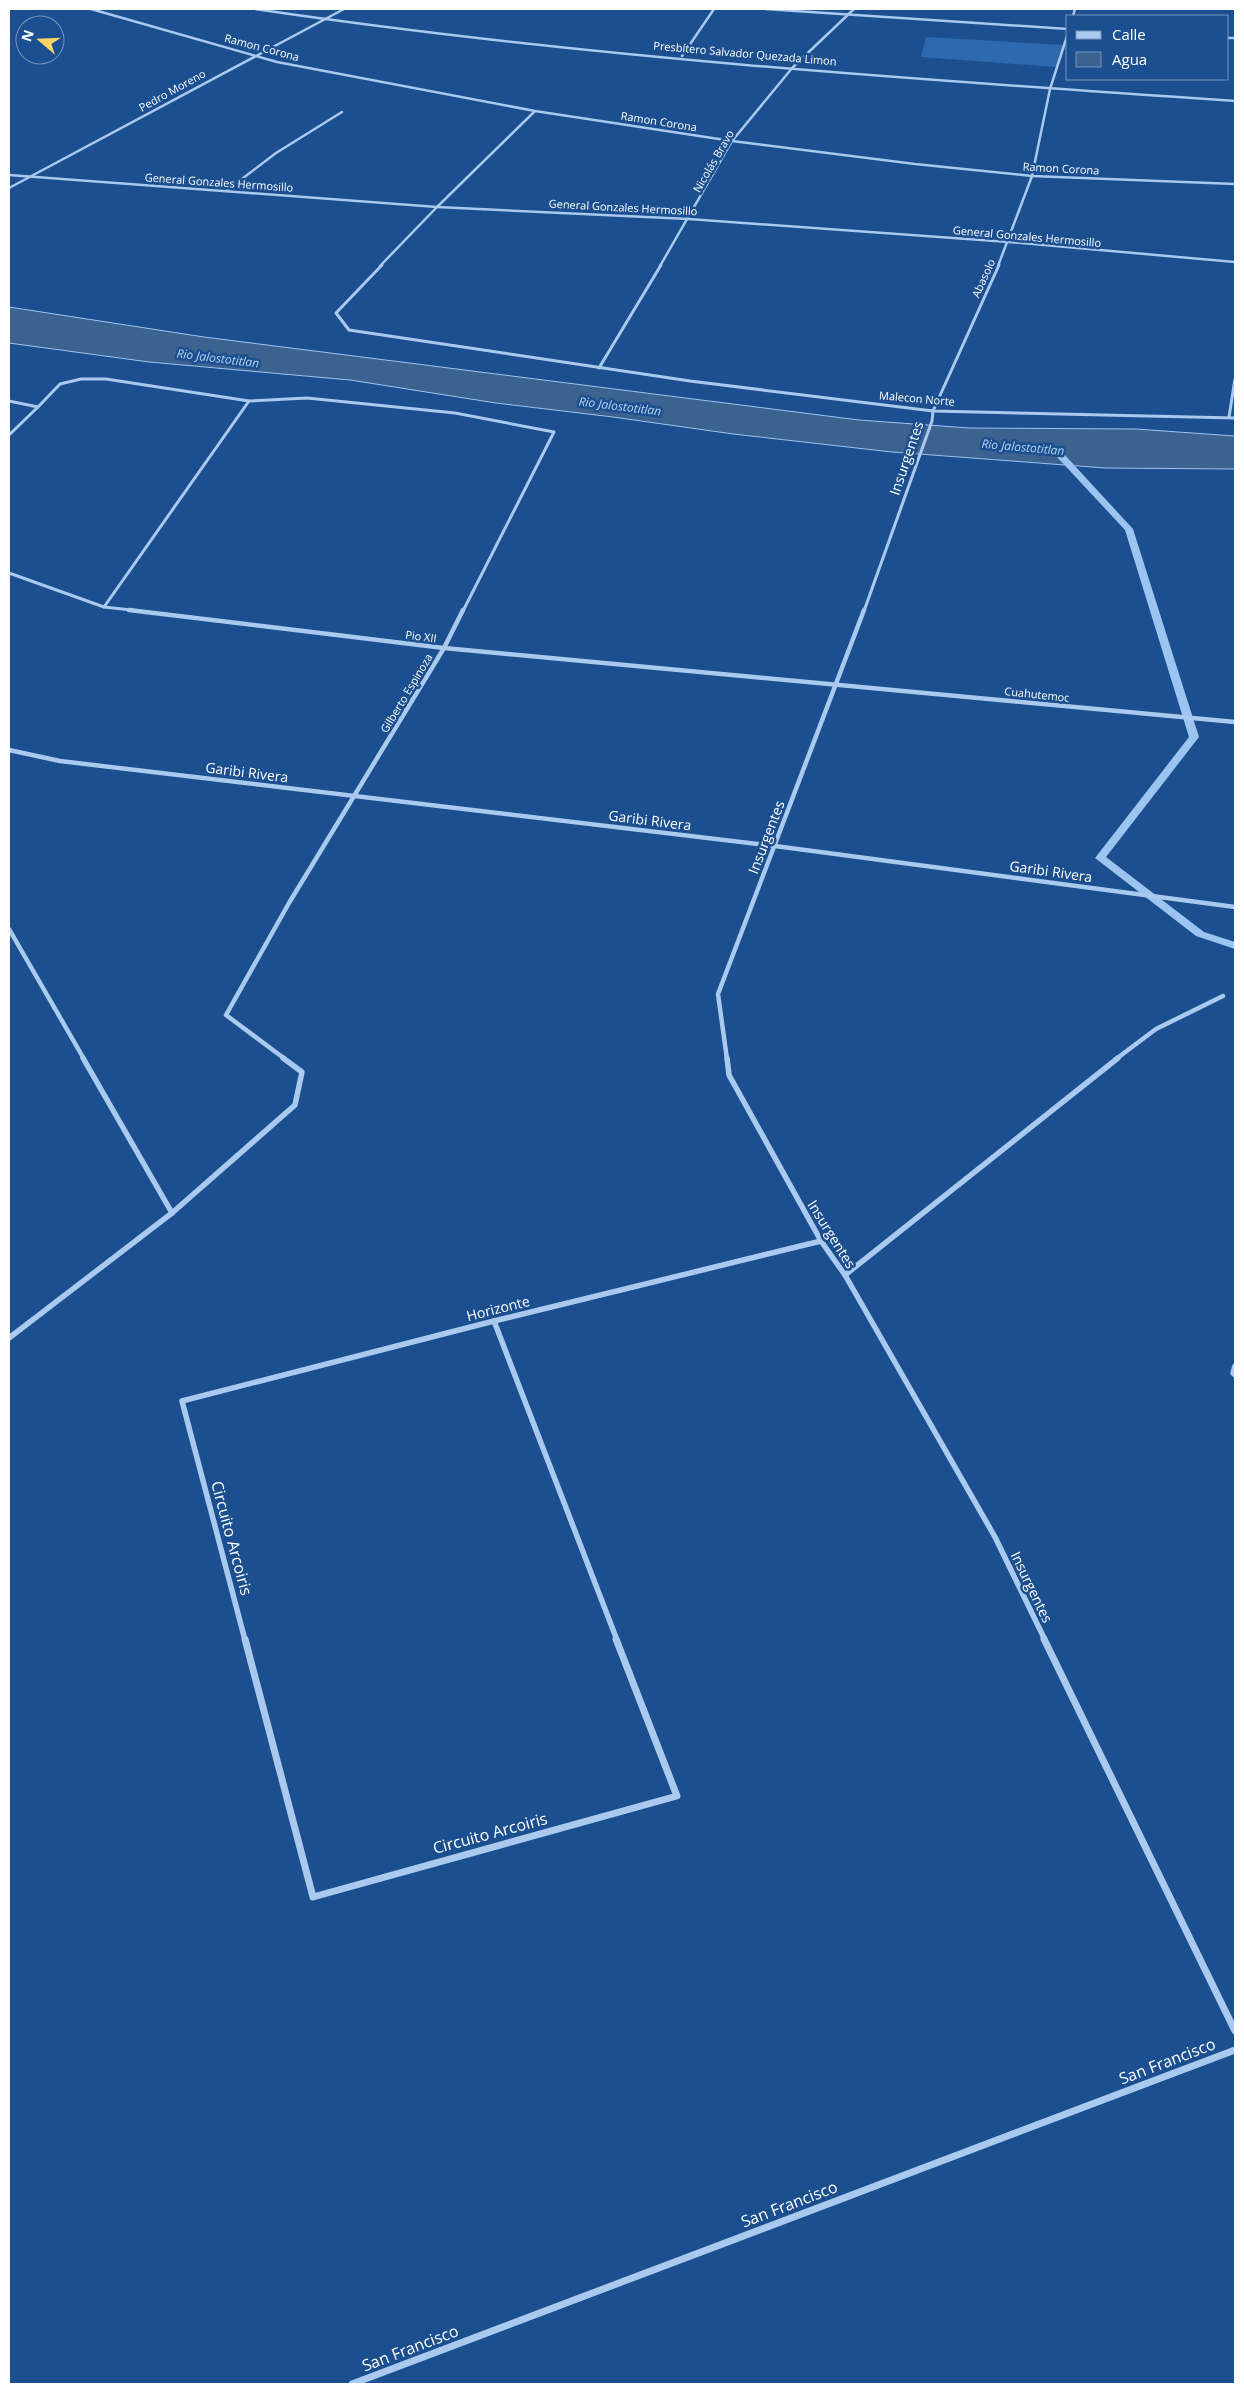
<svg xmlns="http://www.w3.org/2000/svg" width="1244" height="2393" font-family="'Open Sans',sans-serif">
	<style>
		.green { fill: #2e69ad }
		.water { fill: #3c6290; stroke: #9cc4f0 }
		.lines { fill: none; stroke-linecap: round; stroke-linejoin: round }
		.stream { fill: #9cc4f0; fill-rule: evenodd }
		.street-far4 { stroke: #a9c9ee; stroke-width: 2.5 }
		.street-far3 { stroke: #a9c9ee; stroke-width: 3 }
		.street-far2 { stroke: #a9c9ee; stroke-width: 4.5 }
		.street-far1 { stroke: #a9c9ee; stroke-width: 5.5 }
		.street { stroke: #a9c9ee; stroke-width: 7 }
		.labels { text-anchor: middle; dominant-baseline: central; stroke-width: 5; stroke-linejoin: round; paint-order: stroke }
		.far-street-label { font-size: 11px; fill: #fff; stroke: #1b4f8f }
		.far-water-label { font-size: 12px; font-style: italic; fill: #b5d3f5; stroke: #1b4f8f }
		.street-label { font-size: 14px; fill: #fff; stroke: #1b4f8f }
		.near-street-label { font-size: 16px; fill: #fff; stroke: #1b4f8f }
	</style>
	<rect width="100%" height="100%" fill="#1b4f8f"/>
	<polygon class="green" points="926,37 1064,45 1057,67 921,57"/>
	<polygon class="water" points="9,307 204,337 859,420 969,428 1136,429 1235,436 1235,469 1105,468 892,452 733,434 613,417 496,403 350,380 149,362 9,343"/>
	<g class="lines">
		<polygon class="stream" points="1057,453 1063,453 1133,529 1199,737 1106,857 1204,932 1235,942 1235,949 1196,936 1095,858 1189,737 1125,530 1057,457"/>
		<g class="street-far4">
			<polyline points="91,9 277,62 535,111 732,141 915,164 1032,176 1235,184"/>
			<path d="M255,9C580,57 908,79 1235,101"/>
			<polyline points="765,9 1068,29"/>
			<polyline points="1073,16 1075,9"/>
			<polyline points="1228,38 1235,38"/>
			<polyline points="682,56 714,9"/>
			<polyline points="9,175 437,207 689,219 1009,242 1235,262"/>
			<polyline points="9,188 344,9"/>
			<polyline points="226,191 276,153 342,112"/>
			<polyline points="380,266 437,207 535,111"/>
			<polyline points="660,266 732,141 793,67 854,9"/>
			<polyline points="998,266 1032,176 1050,89 1068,33"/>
		</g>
		<g class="street-far3">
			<polyline points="382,265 336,313 349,330 690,381 933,411 1235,418"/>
			<polyline points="599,368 661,265"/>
			<polyline points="9,401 38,407 9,435"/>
			<polyline points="38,407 60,384 81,379 106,379 249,401 307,398 455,413 554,432 463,611"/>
			<polyline points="1229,417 1235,379"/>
			<polyline points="9,573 104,607 140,611"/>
			<polyline points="104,607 249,401"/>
			<polyline points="864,611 932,421 933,411 999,265"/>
		</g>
		<g class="street-far2">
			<polyline points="129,610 444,648 1235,722"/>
			<polyline points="9,750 60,761 775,846 1235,907"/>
			<polyline points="9,929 84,1059"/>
			<polyline points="285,1059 226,1015 289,903 444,648 463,610"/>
			<polyline points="727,1059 718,994 864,610"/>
			<polyline points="1116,1059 1156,1029 1223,996"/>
		</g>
		<g class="street-far1">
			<polyline points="83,1058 172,1213"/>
			<polyline points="727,1058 729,1075 821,1241 845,1275 995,1537 1045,1640"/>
			<polyline points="845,1275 1118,1058"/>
			<polyline points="494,1321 617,1640"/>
			<polyline points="494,1321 821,1241"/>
			<polyline points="9,1338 172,1213 295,1105 302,1072 283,1058"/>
			<polyline points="1235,1366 1233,1373 1235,1375"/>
			<polyline points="245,1640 182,1401 494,1321"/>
		</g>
		<g class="street">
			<polyline points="245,1639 313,1897 677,1796 616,1639"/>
			<polyline points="1044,1639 1235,2031"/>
			<polyline points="352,2384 1235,2050"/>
		</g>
	</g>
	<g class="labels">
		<g class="far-street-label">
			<text transform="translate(262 47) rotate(15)">Ramon Corona</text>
			<text transform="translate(745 53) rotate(5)">Presbítero Salvador Quezada Limon</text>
			<text transform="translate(172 90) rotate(-29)">Pedro Moreno</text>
			<text transform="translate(659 121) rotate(9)">Ramon Corona</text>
			<text transform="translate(713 161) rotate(-60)">Nicolás Bravo</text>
			<text transform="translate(1061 168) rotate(3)">Ramon Corona</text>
			<text transform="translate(219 182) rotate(4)">General Gonzales Hermosillo</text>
			<text transform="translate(623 207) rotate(3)">General Gonzales Hermosillo</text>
			<text transform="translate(1027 236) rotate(5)">General Gonzales Hermosillo</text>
			<text transform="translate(983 278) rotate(-66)">Abasolo</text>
			<text transform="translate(917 398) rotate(5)">Malecon Norte</text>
			<text transform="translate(421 636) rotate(7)">Pio XII</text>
			<text transform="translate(406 693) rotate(-59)">Gilberto Espinoza</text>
			<text transform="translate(1037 694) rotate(6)">Cuahutemoc</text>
		</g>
		<g class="far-water-label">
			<text transform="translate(218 358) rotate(7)">Rio Jalostotitlan</text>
			<text transform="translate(620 406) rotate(7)">Rio Jalostotitlan</text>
			<text transform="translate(1023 447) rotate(5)">Rio Jalostotitlan</text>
		</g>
		<g class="street-label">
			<text transform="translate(906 458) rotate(-71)">Insurgentes</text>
			<text transform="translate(247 772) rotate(7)">Garibi Rivera</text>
			<text transform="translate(650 820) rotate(7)">Garibi Rivera</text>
			<text transform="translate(766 837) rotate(-69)">Insurgentes</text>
			<text transform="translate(1051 871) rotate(8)">Garibi Rivera</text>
			<text transform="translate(832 1234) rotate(58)">Insurgentes</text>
			<text transform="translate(498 1308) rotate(-14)">Horizonte</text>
			<text transform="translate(1032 1587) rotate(64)">Insurgentes</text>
		</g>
		<g class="near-street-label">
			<text transform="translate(232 1538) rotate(75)">Circuito Arcoiris</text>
			<text transform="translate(490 1833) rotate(-15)">Circuito Arcoiris</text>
			<text transform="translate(1167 2061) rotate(-21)">San Francisco</text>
			<text transform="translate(789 2204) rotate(-21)">San Francisco</text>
			<text transform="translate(410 2348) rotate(-21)">San Francisco</text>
		</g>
	</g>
	<rect width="1244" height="2393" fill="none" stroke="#ffffff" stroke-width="20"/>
	<rect x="1066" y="15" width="162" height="65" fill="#1b4f8f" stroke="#7695bc"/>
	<rect x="1076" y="31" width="25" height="8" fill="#a9c9ee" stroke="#7695bc"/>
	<text x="1112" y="40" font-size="15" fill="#ffffff">Calle</text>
	<rect x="1076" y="52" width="25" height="15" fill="#3c6290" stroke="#7695bc"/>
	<text x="1112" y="65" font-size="15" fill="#ffffff">Agua</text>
	<g transform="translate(40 40) rotate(289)"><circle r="24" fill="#1b4f8f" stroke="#7695bc"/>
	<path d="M0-4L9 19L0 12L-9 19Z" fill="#ffd166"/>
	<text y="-8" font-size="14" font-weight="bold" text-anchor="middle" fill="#ffffff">N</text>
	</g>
</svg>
